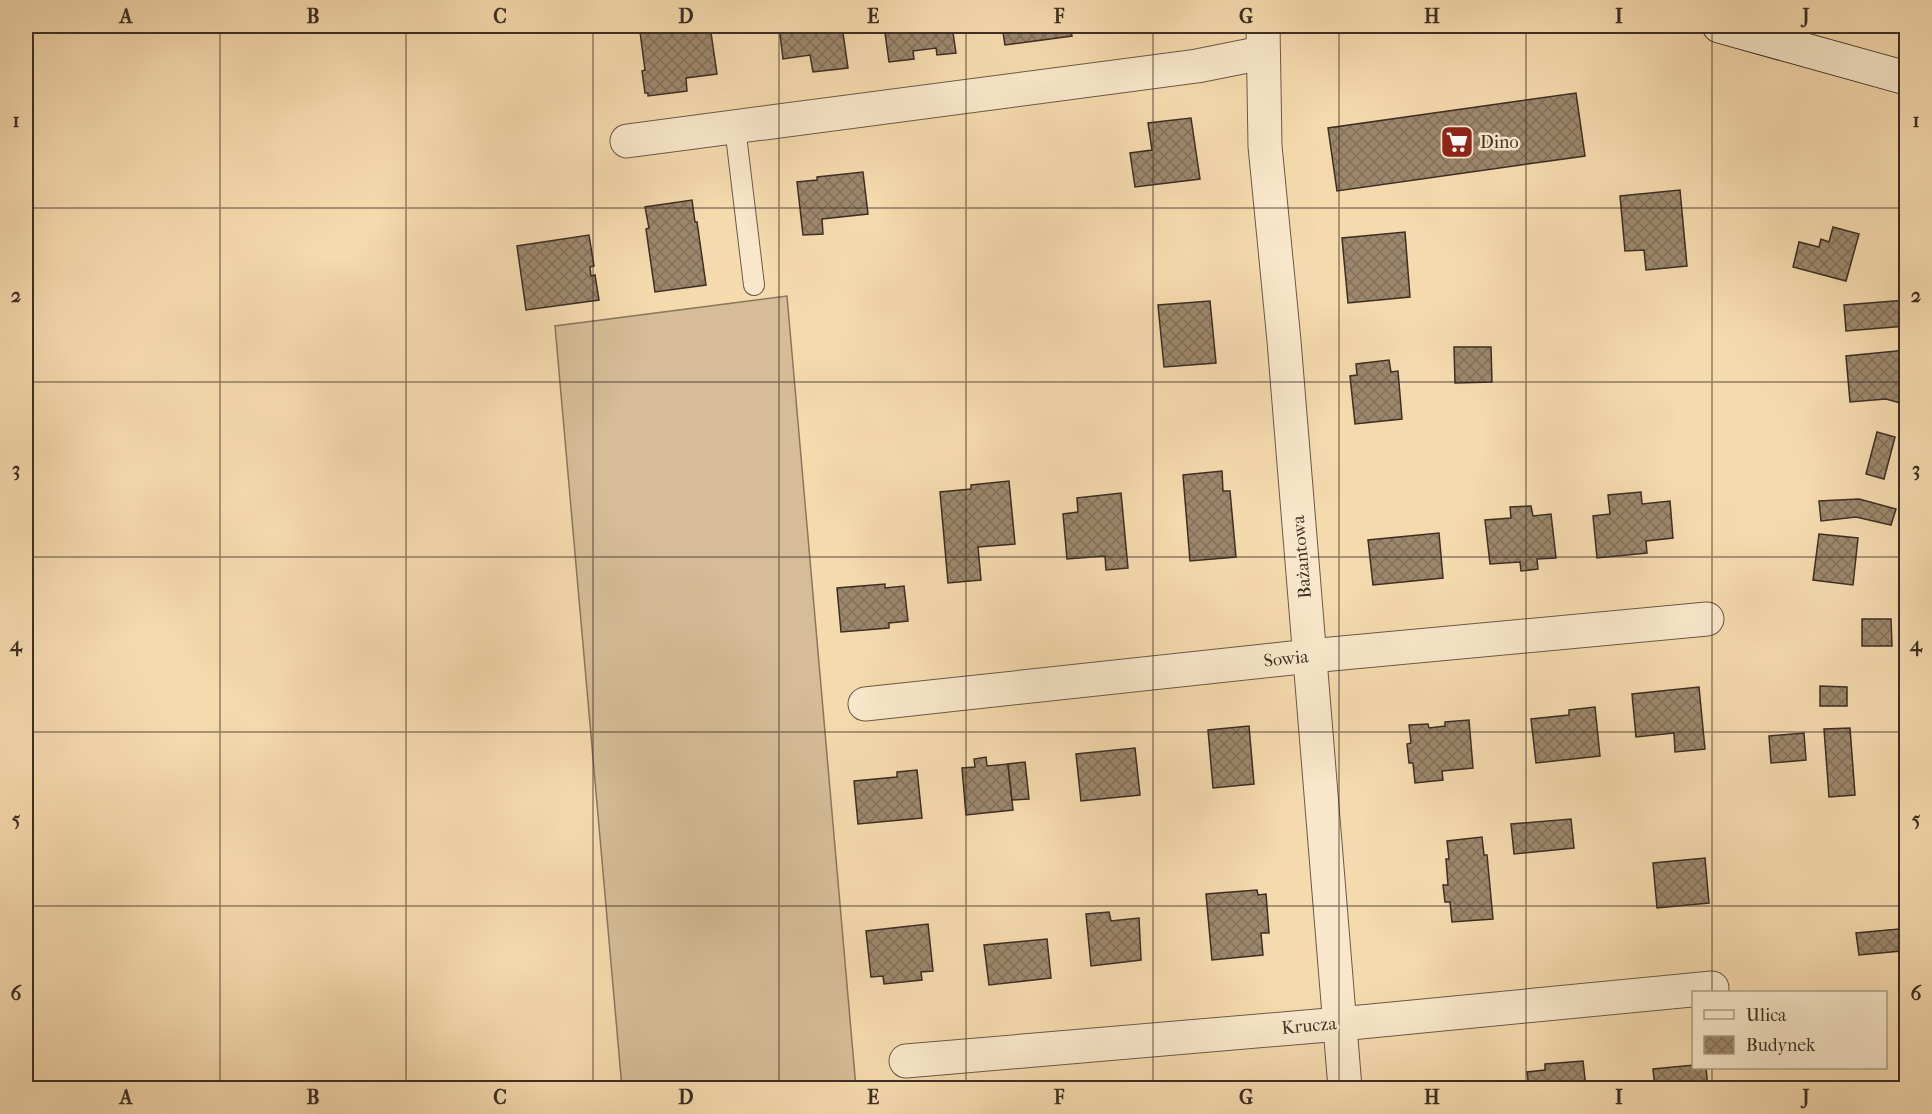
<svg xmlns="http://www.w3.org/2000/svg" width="1932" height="1114" font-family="'IM FELL French Canon',serif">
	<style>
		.grass { fill: #d6bd97; stroke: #8a765e; stroke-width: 1.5 }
		.building { fill: url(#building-cross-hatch); stroke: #3d2e24; stroke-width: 1.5 }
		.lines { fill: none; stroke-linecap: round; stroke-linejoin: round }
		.lane-casing { stroke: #6b5946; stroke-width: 22 }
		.street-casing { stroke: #6b5946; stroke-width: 35 }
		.secondary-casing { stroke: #3d2e24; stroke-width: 35 }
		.lane { stroke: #f8e7ca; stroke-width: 20 }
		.street { stroke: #f8e7ca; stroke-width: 33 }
		.secondary { stroke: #f8e7ca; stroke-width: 33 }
		.grid { fill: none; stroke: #3d2e24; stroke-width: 1.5; stroke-opacity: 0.55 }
		.labels { text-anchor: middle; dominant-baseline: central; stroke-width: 5; stroke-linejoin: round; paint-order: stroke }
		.poi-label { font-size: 18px; fill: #3d2e24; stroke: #f8e7ca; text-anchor: start }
		.street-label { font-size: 18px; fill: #3d2e24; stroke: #f8e7ca }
		.neatline { fill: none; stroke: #3d2e24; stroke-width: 2 }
		.grid-label { font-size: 20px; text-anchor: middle; font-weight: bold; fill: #3d2e24 }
	</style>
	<defs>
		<pattern id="building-cross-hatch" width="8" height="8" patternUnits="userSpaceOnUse" patternTransform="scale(1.5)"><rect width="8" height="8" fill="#9d876c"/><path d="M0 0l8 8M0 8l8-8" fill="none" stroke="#816f59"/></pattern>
	</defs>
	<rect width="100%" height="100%" fill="#f5daae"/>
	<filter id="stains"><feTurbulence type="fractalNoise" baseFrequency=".00333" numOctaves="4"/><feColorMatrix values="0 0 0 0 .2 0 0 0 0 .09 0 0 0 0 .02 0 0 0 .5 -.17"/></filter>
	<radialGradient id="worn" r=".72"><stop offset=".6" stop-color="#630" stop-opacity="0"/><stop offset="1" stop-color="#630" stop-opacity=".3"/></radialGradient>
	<polygon class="grass" points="787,296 856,1088 622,1088 555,326"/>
	<g class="building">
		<polygon points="684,26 710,26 717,74 686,78 687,91 648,96 648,93 645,93 642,71 645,70 640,32"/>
		<polygon points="779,26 842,26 848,68 813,72 810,55 783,59"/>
		<polygon points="884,26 952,26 956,53 937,55 936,48 913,51 914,59 889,62"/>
		<polygon points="1002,26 1070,26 1072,36 1005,45"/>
		<polygon points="1576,93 1585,156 1337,191 1328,128"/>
		<polygon points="1191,118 1200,179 1135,187 1130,153 1152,150 1148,123"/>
		<polygon points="863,172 868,214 822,219 823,234 803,235 797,182 817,180 817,177"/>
		<polygon points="1680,190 1687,266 1646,270 1644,250 1625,251 1620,196"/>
		<polygon points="692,200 695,222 697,222 706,285 655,292 646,229 649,228 645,207"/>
		<polygon points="1833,227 1859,234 1846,281 1793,267 1799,242 1819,247 1821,239 1829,242"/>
		<polygon points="1405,232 1410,297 1348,303 1342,238"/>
		<polygon points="589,235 594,266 590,267 591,276 595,275 599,300 526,310 517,246"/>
		<polygon points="1906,300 1906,326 1846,331 1844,305"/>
		<polygon points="1210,301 1216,363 1164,367 1158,305"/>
		<polygon points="1454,347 1491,347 1492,382 1455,383"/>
		<polygon points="1906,350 1906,395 1904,404 1886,399 1850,402 1846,356"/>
		<polygon points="1389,360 1391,372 1398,371 1402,419 1355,424 1350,376 1357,375 1356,364"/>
		<polygon points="1877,432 1895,437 1884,479 1866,474"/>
		<polygon points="1222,471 1223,491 1230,491 1236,557 1190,561 1183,475"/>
		<polygon points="1009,481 1015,544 978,547 981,580 948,583 940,492 971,489 971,485"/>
		<polygon points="1641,492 1642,504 1670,501 1673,538 1646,541 1647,553 1597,558 1593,516 1610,514 1608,495"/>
		<polygon points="1121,493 1128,568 1106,570 1105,556 1067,559 1063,514 1078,512 1077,498"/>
		<polygon points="1859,499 1896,509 1891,525 1856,517 1821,521 1819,501"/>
		<polygon points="1531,506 1533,516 1551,514 1556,558 1537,559 1538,569 1521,571 1520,562 1490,564 1485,520 1511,518 1510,507"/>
		<polygon points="1439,533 1443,578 1373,585 1368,540"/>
		<polygon points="1819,534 1858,538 1853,585 1813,580"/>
		<polygon points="885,584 885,588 904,586 908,621 889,623 889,628 841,632 837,588"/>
		<polygon points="1862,619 1891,619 1892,646 1862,646"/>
		<polygon points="1820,686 1847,687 1847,706 1820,706"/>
		<polygon points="1699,687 1705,749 1675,752 1674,733 1636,737 1632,694"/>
		<polygon points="1595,707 1600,756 1536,763 1531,719 1569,715 1569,710"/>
		<polygon points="1469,720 1473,768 1442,771 1443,780 1415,783 1413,763 1409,763 1407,744 1411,743 1409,725 1428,724 1429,728 1445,726 1445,722"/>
		<polygon points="1249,726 1254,784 1213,788 1208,730"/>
		<polygon points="1850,728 1855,795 1829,797 1824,729"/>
		<polygon points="1804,733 1806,760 1771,763 1769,736"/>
		<polygon points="1135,748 1140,795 1081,801 1076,754"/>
		<polygon points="986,757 987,766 1008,764 1013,810 966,815 962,768 975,767 974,759"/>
		<polygon points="1025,762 1029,799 1012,800 1008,764"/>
		<polygon points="917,770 922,818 858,824 854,781 897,777 897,772"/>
		<polygon points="1571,819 1574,848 1514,854 1511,824"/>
		<polygon points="1482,837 1484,855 1487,855 1493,919 1452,922 1450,902 1445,902 1443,885 1448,885 1446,859 1449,859 1447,841"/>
		<polygon points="1705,858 1709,903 1657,908 1653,863"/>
		<polygon points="1257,890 1258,895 1266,894 1269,933 1261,933 1263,955 1212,960 1206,894"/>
		<polygon points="1109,912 1111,921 1139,918 1141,960 1091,966 1086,914"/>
		<polygon points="928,924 933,971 921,972 922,980 884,984 883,976 871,977 866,931"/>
		<polygon points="1899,929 1901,951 1859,955 1856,933"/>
		<polygon points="1047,939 1051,978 989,985 984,945"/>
		<polygon points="1583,1061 1586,1088 1529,1088 1527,1072 1545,1070 1545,1064"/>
		<polygon points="1694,1065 1694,1068 1706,1068 1708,1088 1655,1088 1653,1069"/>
	</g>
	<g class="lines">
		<defs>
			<polyline id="lane" points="735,127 754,285"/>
			<g id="street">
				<polyline points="1263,26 1265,146 1284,341 1345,1088"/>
				<polyline points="627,141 1197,66 1262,53"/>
				<polyline points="865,704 1310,656 1707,619"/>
				<polyline points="906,1061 1340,1024 1712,988"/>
			</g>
			<polyline id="secondary" points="1719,26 1906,78"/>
		</defs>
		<use href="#lane" class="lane-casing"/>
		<use href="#street" class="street-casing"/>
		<use href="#secondary" class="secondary-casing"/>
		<use href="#lane" class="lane"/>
		<use href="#street" class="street"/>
		<use href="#secondary" class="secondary"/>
	</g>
	<path class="grid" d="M220,26V1088M406,26V1088M593,26V1088M779,26V1088M966,26V1088M1153,26V1088M1339,26V1088M1526,26V1088M1712,26V992M26,208H1906M26,382H1906M26,557H1906M26,732H1906M26,906H1906M1712,1068V1088"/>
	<defs>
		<symbol id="supermarket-square" viewBox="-11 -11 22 22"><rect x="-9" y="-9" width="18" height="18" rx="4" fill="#8f2418" stroke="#f8e7ca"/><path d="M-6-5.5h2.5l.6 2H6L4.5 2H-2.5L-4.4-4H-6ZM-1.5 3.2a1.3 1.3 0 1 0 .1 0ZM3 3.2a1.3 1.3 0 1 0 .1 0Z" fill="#fff"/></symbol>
	</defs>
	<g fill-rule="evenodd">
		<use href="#supermarket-square" x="1438" y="123" width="38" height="38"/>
	</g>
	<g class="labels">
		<g class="poi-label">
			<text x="1480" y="142">Dino</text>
		</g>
		<g class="street-label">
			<text transform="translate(1302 557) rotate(-95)">Bażantowa</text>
			<text transform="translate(1286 659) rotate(-6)">Sowia</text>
			<text transform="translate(1309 1026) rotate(-5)">Krucza</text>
		</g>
	</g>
	<rect width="1932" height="1114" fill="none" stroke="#f5daae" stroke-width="66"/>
	<rect x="1692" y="991" width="195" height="78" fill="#f8e7ca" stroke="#ad9d88" stroke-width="1.5"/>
	<rect x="1704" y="1010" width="30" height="9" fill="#f8e7ca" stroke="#ad9d88" stroke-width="1.5"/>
	<text x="1746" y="1021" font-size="18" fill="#3d2e24">Ulica</text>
	<rect x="1704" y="1036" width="30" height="18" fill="url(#building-cross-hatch)" stroke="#ad9d88" stroke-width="1.5"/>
	<text x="1746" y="1051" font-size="18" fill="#3d2e24">Budynek</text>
	<rect x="33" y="33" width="1866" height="1048" class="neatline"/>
	<g class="grid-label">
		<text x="126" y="23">A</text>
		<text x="313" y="23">B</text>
		<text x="500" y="23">C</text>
		<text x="686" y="23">D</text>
		<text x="873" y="23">E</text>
		<text x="1059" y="23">F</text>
		<text x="1246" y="23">G</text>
		<text x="1432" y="23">H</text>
		<text x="1619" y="23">I</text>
		<text x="1806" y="23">J</text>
		<text x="16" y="127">1</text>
		<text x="1916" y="127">1</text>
		<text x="16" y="302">2</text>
		<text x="1916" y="302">2</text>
		<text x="16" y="476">3</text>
		<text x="1916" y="476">3</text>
		<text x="16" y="651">4</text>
		<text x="1916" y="651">4</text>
		<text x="16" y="826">5</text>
		<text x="1916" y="826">5</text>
		<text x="16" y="1000">6</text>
		<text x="1916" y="1000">6</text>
		<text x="126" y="1104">A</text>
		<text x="313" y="1104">B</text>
		<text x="500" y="1104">C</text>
		<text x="686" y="1104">D</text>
		<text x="873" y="1104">E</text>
		<text x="1059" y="1104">F</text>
		<text x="1246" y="1104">G</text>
		<text x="1432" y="1104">H</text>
		<text x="1619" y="1104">I</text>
		<text x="1806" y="1104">J</text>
	</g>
	<rect width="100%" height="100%" filter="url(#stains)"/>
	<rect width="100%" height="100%" fill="url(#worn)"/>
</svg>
